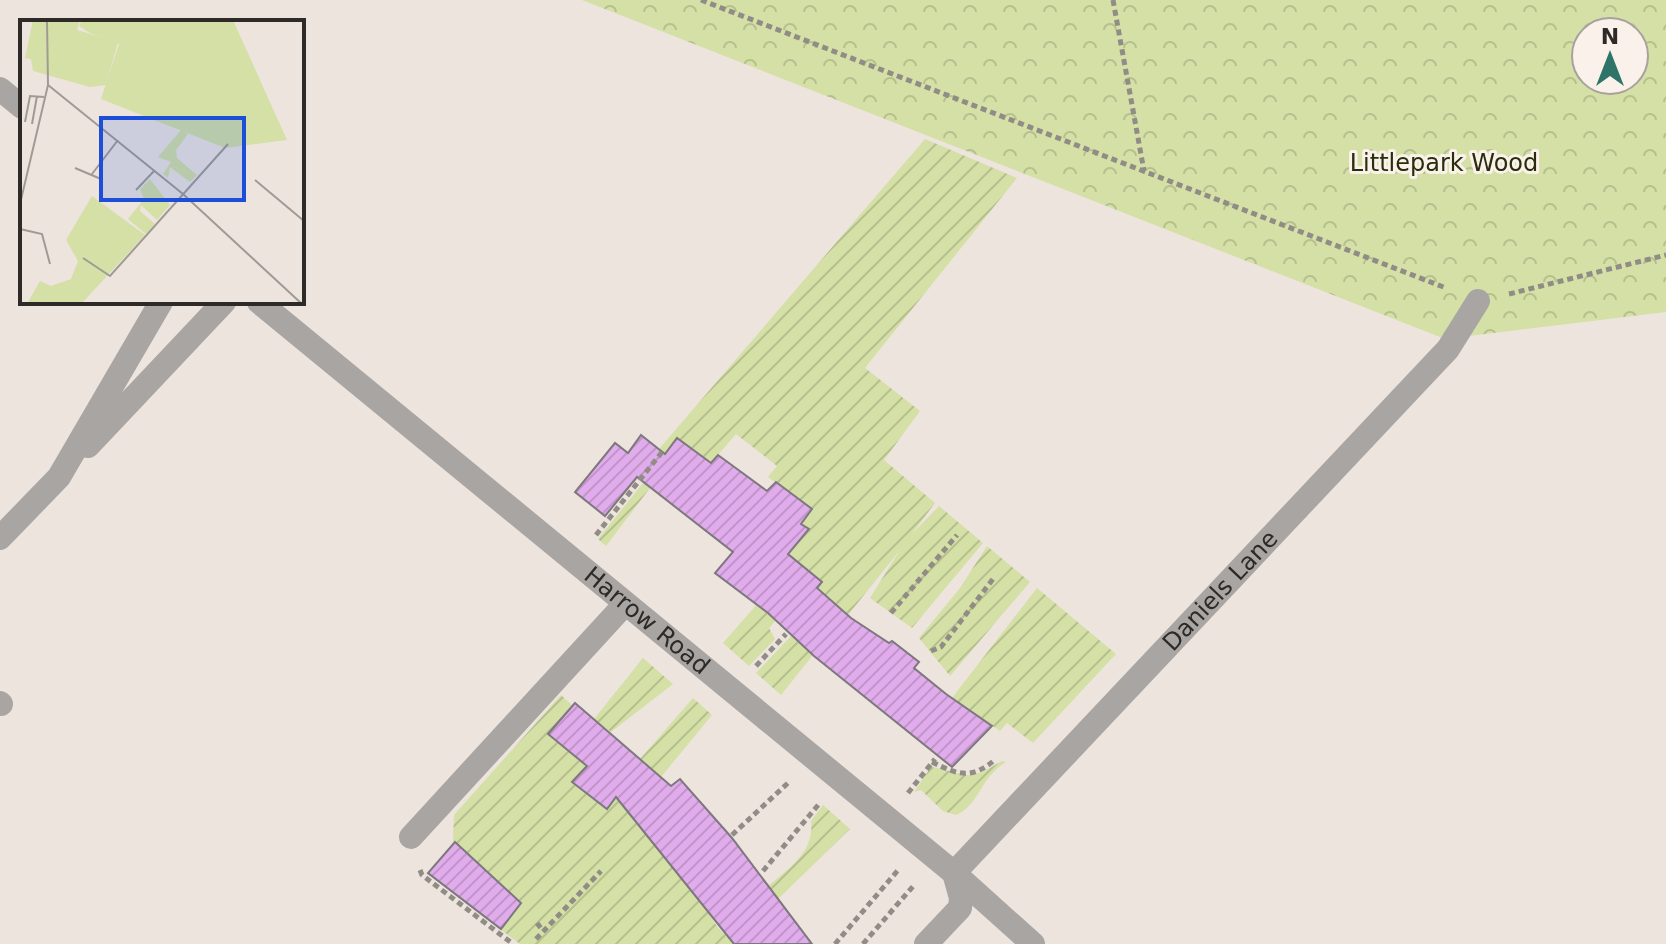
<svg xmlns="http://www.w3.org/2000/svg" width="1666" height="944" font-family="'DejaVu Sans',sans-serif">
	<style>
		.forest { fill: url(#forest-crowns); fill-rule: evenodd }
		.garden { fill: url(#garden-furrows) }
		.building { fill: url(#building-hatch); stroke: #7d777e; stroke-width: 2 }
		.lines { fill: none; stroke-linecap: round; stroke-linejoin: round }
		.path { stroke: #928c87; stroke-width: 5; stroke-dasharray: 6 4; stroke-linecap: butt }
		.minor { stroke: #a8a5a2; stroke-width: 24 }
		.labels { text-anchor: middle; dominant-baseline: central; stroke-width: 6; stroke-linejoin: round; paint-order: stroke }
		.park-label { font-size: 24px; fill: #282e0b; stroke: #faf1eb }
		.street-label { font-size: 24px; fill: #2d2a27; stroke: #faf1eb }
		.inset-road { fill: none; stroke: #a09a95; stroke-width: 2 }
		.view { fill: #1d4ed8; fill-opacity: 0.15; stroke: #1d4ed8; stroke-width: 4 }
		.inset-edge { fill: none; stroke: #2d2a27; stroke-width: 4 }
	</style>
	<defs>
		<pattern id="forest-crowns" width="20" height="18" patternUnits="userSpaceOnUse" patternTransform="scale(2)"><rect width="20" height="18" fill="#d4e0a5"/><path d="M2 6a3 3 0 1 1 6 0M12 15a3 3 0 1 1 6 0" fill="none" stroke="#b6c08e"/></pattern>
		<pattern id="garden-furrows" width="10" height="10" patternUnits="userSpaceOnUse" patternTransform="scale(2)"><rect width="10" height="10" fill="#d4e0a5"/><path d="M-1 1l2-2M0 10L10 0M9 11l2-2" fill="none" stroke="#b6c08e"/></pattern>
		<pattern id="building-hatch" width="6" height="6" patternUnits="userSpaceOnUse" patternTransform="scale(2)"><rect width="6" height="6" fill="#e1acec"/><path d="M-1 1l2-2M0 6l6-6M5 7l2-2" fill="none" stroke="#c194ca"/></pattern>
	</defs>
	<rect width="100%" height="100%" fill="#ede4de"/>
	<path class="forest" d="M582,0H1666V312L1445,339ZM1586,32H1634V80H1586Z"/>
	<g class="garden">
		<polygon points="925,139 1017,178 865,368 920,411 884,460 935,503 911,535 939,506 983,543 912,628 870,598 900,550 848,615 815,590 822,581 803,566 797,596 769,628 775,639 749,666 723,643 779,579 772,574 808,530 801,524 812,509 768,477 777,466 736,434 711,463 678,438 665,454 659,449"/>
		<polygon points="644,482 650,488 606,546 598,539"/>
		<polygon points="987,546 1030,582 950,676 919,638 960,588"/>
		<polygon points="1037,588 1116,654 1033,743 1007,723 1000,731 952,698"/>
		<polygon points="792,635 813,655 781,695 756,673"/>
		<polygon points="643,658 673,684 611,732 594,719"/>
		<path d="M561,695L573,706L549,734L587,767L578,787L607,808L619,793L666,860L685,845C694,877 706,930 739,944H520L462,900L487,872L453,841L454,815Z"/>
		<polygon points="693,698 712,715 661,777 640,759"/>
		<path d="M1002,761L1006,762C979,778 980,805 956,815L943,811L921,790L914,792L931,767C970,773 963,784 1002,761Z"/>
		<path d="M823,805L850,829L777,900L767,887C788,869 815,852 811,821Z"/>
	</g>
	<g class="building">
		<polygon points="641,435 665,454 677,438 711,463 718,455 767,491 776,482 812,509 801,524 809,529 788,554 822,582 817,588 851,618 889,643 892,641 919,662 914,668 946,694 992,726 952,767 814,656 768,613 715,573 733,552 637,477 605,516 575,492 615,443 628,453"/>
		<polygon points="575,703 671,786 680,779 732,838 812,944 734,944 616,797 607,809 572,782 587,766 548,734"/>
		<polygon points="455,842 521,903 501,929 428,873"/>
	</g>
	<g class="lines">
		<g class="path">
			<polyline points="701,0 1446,288"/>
			<polyline points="1113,0 1144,171"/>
			<polyline points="1509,294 1666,255"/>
			<polyline points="596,535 662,452"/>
			<polyline points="891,613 957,535"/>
			<polyline points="931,651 941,647 993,579"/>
			<polyline points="756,666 786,634"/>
			<path d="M932,762C960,776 972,779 996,759"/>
			<polyline points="908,793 935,759"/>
			<polyline points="732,835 789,782"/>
			<polyline points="420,870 422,875 513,944"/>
			<polyline points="763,871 819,804"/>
			<polyline points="537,923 543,931"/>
			<polyline points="536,939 601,871"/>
			<polyline points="835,944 899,869"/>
			<polyline points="863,944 915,884"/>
		</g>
		<g class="minor">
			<polyline points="0,89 22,107"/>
			<path id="s1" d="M259,302L954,873L1033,944"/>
			<polyline points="88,446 224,302"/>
			<polyline points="0,538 59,477 161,302"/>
			<polyline points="0,703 1,704"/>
			<polyline points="411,837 625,604"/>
			<path id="s2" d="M954,873L1448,349L1478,301"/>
			<polyline points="926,944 960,908 961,898 954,873"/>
		</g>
	</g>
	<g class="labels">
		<g class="park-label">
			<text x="1444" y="163">Littlepark Wood</text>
		</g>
		<g class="street-label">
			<text stroke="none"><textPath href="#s2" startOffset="388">Daniels Lane</textPath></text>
			<text stroke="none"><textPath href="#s1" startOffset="502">Harrow Road</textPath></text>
		</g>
	</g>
	<g transform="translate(20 20)">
		<rect width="284" height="284" fill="#ede4de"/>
		<path d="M13,0H60L57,10L98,22L86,65L70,67L13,51L11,39L5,38ZM72,176L125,215L61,284H7L20,261L31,266L51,259L58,241L46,220Z" fill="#d4e0a5"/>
		<path d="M62,0H213L267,120L205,128L81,79L99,24L70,13L59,6Z" fill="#d4e0a5"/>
		<path d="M161,110L168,114L156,130L157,138L177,155L170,162L150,147L148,158L143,154L151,142L138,137ZM130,159L150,185L137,200L121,185L120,191L135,204L126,214L108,199L124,179L120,169Z" fill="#d4e0a5"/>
		<path class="inset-road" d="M28,65L163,174L282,284M5,102L10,76L24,77M12,104L17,76M55,148L81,159M72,154L98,120M235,160L284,201M116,170L135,150M0,184L28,65L27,0M0,209L22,214L30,244M63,238L90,256L208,124"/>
		<path class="view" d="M81,98H224V180H81Z"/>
		<rect width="284" height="284" class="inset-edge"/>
	</g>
	<g transform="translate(1610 56)"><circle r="38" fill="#faf1eb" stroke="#a8a19d" stroke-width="2"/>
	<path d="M0-6L14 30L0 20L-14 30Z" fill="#2f7468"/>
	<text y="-12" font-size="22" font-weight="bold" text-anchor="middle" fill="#2d2a27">N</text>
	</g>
</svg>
